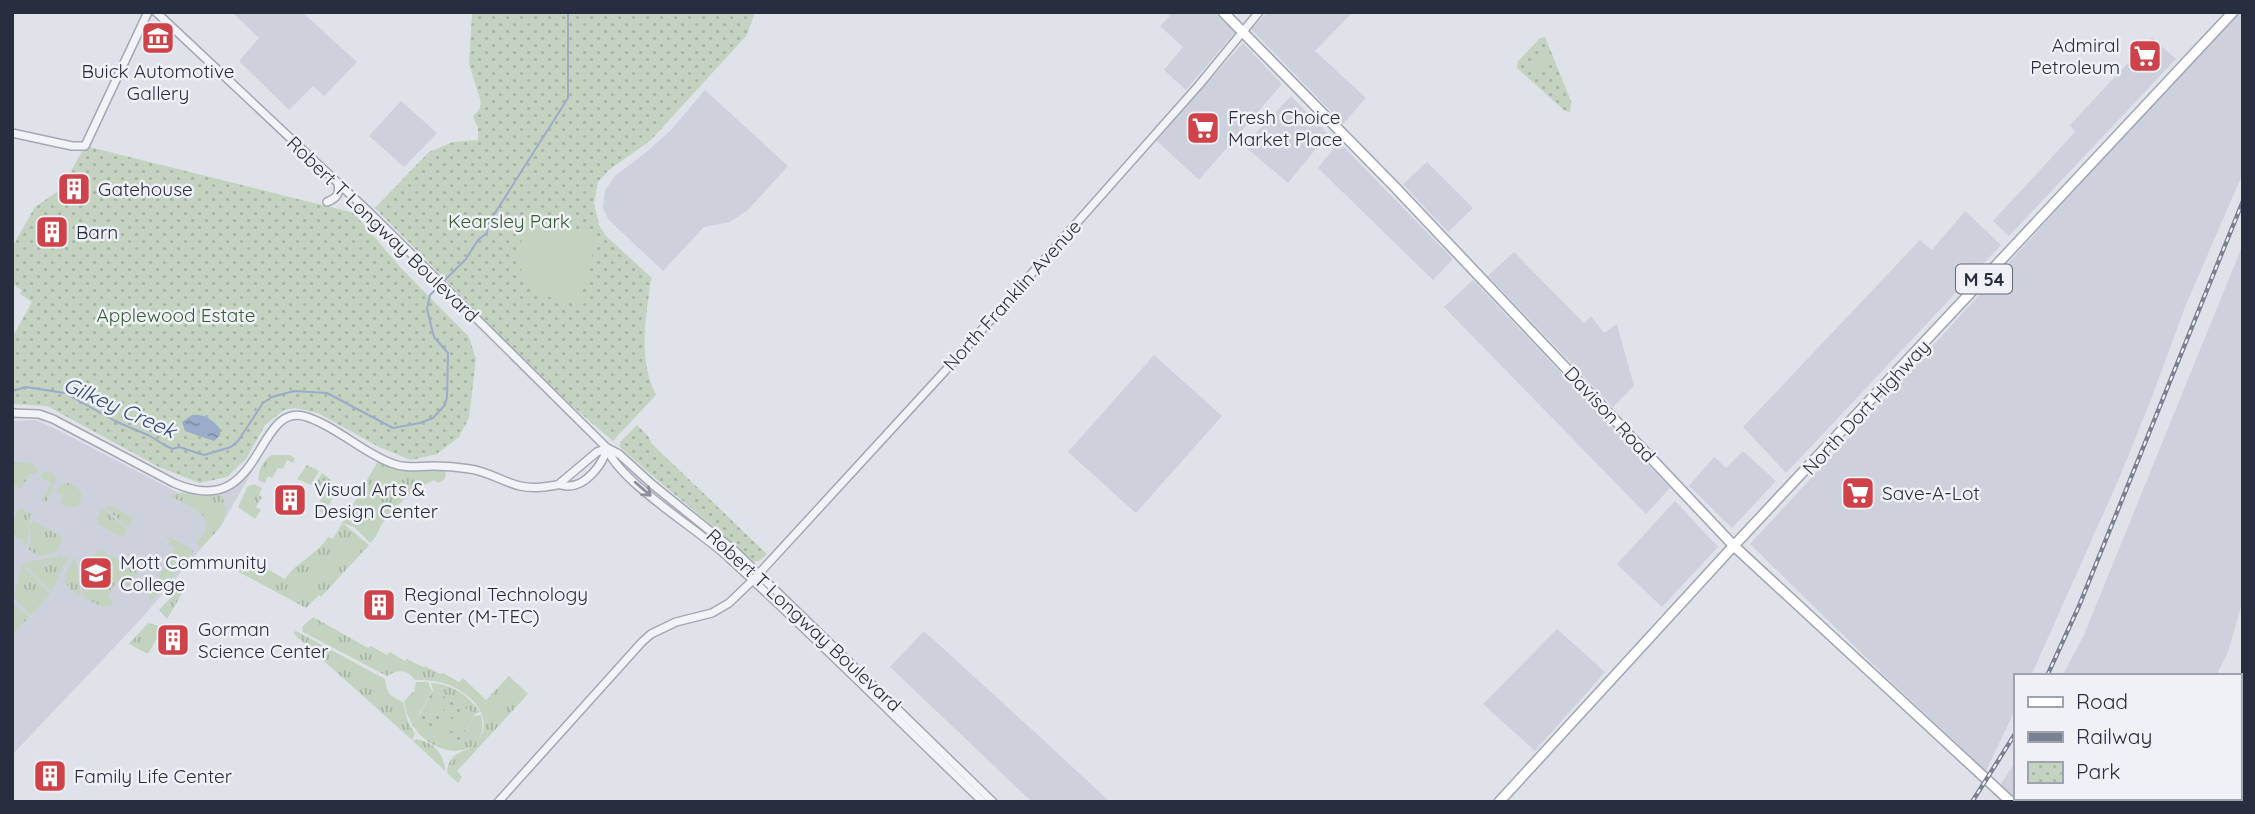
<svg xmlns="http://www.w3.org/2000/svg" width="2255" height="814" font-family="Quicksand,sans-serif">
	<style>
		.built { fill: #cdd1db }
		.grass { fill: url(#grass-tufts) }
		.park { fill: url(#park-dots) }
		.pitch { fill: #c3d3c0 }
		.water { fill: url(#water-ripples) }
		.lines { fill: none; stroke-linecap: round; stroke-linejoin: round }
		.stream { stroke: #9aacc9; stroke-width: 2 }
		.minor-casing { stroke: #a4a8b3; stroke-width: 10 }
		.major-casing { stroke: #9ea5b4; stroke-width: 12 }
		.minor { stroke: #f2f3f7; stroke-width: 7 }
		.major { stroke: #fff; stroke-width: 9 }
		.rail-casing { stroke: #788092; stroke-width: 4.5 }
		.rail { stroke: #eff1f6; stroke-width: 2; stroke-dasharray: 5; stroke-linecap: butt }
		.oneway { stroke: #8d909c }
		.labels { text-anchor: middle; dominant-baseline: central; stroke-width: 5; stroke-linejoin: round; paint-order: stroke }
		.shield { fill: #eff1f6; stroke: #646877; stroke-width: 2 }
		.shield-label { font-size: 18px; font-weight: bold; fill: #282e40 }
		.poi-label { font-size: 19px; fill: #282e40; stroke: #eff1f6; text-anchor: start }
		.park-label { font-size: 19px; fill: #395c35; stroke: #eff1f6 }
		.street-label { font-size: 19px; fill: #282e40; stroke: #eff1f6 }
		.water-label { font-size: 21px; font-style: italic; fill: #314974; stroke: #eff1f6 }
	</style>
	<defs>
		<pattern id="grass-tufts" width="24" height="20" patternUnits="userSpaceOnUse" patternTransform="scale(1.75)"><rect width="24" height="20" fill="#c3d3c0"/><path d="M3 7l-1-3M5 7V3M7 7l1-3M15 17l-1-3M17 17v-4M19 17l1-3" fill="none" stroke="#a8b5a6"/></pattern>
		<pattern id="park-dots" width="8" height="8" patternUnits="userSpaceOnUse" patternTransform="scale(1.75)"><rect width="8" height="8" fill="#c3d3c0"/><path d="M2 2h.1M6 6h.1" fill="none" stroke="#a8b5a6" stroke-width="1.8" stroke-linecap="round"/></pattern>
		<pattern id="water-ripples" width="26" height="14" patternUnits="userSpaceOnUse" patternTransform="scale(1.75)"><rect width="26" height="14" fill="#9aacc9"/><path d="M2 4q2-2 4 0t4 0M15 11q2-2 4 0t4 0" fill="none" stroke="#7e8ca5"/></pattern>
	</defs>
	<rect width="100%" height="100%" fill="#dfe2e9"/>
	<g class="built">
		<polygon points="232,12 302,12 357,62 324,96 313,86 289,110 239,61 259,38"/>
		<polygon points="1166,12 1213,12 1235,32 1186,90 1164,70 1183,47 1160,26 1170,16"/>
		<polygon points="1268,12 1353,12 1315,51 1366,98 1343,124 1251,29"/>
		<polygon points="2237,12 2243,12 2243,173 2185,307 2152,397 2121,474 2031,676 2015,676 2015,710 1986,771 1884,675 1750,544 1856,430"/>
		<polygon points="2152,37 2176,59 2009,236 1993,221 2075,132 2070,125"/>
		<polygon points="1243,43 1282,84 1199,180 1156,140"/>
		<polygon points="705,90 788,166 748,210 730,222 704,227 663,271 608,219 603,208 605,190 616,175 644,154 670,131"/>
		<polygon points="1291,96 1328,134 1288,183 1244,146"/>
		<polygon points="401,101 437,133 404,167 369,136"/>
		<polygon points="1339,142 1453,259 1433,280 1318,168"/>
		<polygon points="1427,162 1473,208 1448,232 1403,184"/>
		<polygon points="1965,211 2001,245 1786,473 1743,427 1920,240 1932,250"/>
		<polygon points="2243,244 2243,600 2228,652 2216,676 2062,676 2084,635"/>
		<polygon points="1514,252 1584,323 1591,316 1604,333 1617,324 1634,386 1613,407 1488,276"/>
		<polygon points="1473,280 1670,488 1646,514 1444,307"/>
		<polygon points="1154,355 1222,416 1136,513 1068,452"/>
		<polygon points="35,420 50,426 181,494 195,497 237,485 254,468 222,524 141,619 12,755 12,421"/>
		<polygon points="1743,451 1776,481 1732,528 1689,486 1714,457 1726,468"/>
		<polygon points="1675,501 1718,547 1662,607 1617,564"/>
		<polygon points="1557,629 1605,672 1535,751 1483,704"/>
		<polygon points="924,631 1038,735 1110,802 1032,802 890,667"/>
		<polygon points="2015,762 2015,797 2001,784"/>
		<polygon points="2017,798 2107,798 2104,802 2020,802"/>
	</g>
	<g class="grass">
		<path d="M272,455H289L295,458L293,463L287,460L283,469L278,468L272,478L268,476L265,483L259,481C257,472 264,459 272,455Z"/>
		<path d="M378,461L394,469H440L445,471L446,475L444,480L437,483L435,480C415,487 395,506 382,524C378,531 377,537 370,543L354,527L343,523L369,545L321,597L319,595L306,608L239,572L241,563L251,568L255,562L285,579C295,563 318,554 328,537L333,539Z"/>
		<polygon points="12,462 31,463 39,470 36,475 30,473 21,489 12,484"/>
		<polygon points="307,465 319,471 311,485 297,479"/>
		<polygon points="47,471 54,474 56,480 46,503 42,500 51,483 40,477 43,472"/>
		<polygon points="322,473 331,480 336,492 324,514 319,511 323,506 319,503 325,492 314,487"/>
		<path d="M69,483C77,487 83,490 82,501C76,510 69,507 60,503L63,496L56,492L61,484Z"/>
		<polygon points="254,484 262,488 259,495 262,497 256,507 261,510 255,519 238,507 248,486"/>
		<polygon points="288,489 301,495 293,511 280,504"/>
		<path d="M183,492C195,495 210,493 222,496C233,522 216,531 200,549L197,540L204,535C214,513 187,505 170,496Z"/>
		<polygon points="112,506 133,518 128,528 105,507"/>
		<path d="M20,508L31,514C26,525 31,538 25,546L22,545L24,541L12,535V522Z"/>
		<polygon points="102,508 127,529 124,536 121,537 98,524 97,518"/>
		<polygon points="33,521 64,538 55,553 39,556 28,549 31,540 29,524"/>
		<polygon points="167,536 192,549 193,553 178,570 166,564 175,547 168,544 170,540 166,538"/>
		<polygon points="98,549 138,571 128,588 116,582 108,597 114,601 111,605 102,607 83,597 79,563 90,561"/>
		<polygon points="60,555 64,558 67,557 68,560 63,565 62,572 58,574 59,578 51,592 23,563 53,557 57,558"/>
		<polygon points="75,556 81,595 71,590 65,583 65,574"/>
		<polygon points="22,564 50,594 31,615 13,598"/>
		<polygon points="164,567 175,574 152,600 148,598"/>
		<polygon points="184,583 187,585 167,619 159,610"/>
		<polygon points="12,602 29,617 12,635"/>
		<path d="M313,617L368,648L371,646L387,655L390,652L405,661L407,659L423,667L425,666L440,674L443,673L459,682L463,678L486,700L509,676L528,694L457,771L462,777L458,783L447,773C449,747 468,756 479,739C496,714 465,689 443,683C434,680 424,680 415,680C407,669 398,669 387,676L303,632L302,627Z"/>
		<polygon points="148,623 163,627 148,654 129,644"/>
		<path d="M296,631L385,679C387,693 389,696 403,702L408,722L415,734L412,740L295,635L294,632Z"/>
		<path d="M416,682H428L432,691L417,718L459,742L474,716L481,715C494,767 413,762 404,701L414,691Z"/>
		<path d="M431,683C452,684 468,695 480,712L475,714L433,690Z"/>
		<path d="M416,739C432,741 445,754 445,771L413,741Z"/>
	</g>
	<g class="park">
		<path d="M472,12H755L747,35L651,140L609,170L598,182L594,203L599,225L606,236L652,278C649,285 650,288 649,295C644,327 640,364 656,395L613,441L571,405L494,329L375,208L429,152L453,142L478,140V128L473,116L479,110L481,102L469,64Z"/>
		<polygon points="1545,37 1571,101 1570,112 1565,111 1517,68 1518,61 1540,38"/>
		<polygon points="85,146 354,213 400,267 469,337 476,359 469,418 459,437 437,454 411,460 379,447 318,413 296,408 284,410 265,425 246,459 227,477 199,483 159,467 47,406 12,404 12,338 32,302 20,294 22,290 12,284 12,247 35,207 61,189"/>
		<path d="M637,425L648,436L652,444L767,554L759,561L752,562C710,521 663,487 620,447V442Z"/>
		<polygon points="433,690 475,714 459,742 417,719"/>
	</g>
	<g class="pitch">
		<polygon points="1544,48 1551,55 1536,70 1529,63"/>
		<path d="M527,219L580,232H588L595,243L579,305C520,293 510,275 527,219Z"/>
		<polygon points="433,697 442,702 431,720 423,715"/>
		<polygon points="447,705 456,710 445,728 437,723"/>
		<polygon points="461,713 469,717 459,736 451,731"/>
	</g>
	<path class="water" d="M192,415C205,414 212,419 220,429V435L214,441L185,431L182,422Z"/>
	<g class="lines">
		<g class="stream">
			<polyline points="444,281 466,259 478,240 487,233 488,224 568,98 568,12"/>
			<polyline points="12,391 26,387 65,393 115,421 150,436 166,446 173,449 179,447 204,455 231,447 238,441 263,403 272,397 294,391 327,393 393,428 420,423 433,418 445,405 447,397 448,353 434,337 427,309 430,295 440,285"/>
		</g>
		<defs>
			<g id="minor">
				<polyline points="156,12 370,213 607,448 619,454 653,485 735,551 993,802"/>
				<polyline points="12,133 72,146 85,146 148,12"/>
				<path d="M327,202C337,198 340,194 338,183"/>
				<path d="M12,413L39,414L53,419L174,483C265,523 254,399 307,417C337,427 362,452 391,463C405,469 418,466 433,466C445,466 458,467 470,469C487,471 503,482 520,486C534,489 544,487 557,485C560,484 564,486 567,486C586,487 603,464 607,448"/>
				<path d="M607,449C622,484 698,529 729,558C815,637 898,720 983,802"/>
				<polyline points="559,484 597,452 607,448"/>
				<polyline points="498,802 642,642 651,634 676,622 712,613 729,603 753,580 956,359 1199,85 1259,12"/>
			</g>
			<g id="major">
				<polyline points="1223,12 1393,185 1734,546 2011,802"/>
				<polyline points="1499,802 1728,552 2233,12"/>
			</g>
		</defs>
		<use href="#minor" class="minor-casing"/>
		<use href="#major" class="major-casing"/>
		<use href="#minor" class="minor"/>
		<use href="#major" class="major"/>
		<defs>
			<g id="rail">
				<polyline points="2047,676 2079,606 2243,201"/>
				<polyline points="1972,802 2015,734"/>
			</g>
		</defs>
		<use href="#rail" class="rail-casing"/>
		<use href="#rail" class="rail"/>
	</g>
	<defs><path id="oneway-shaft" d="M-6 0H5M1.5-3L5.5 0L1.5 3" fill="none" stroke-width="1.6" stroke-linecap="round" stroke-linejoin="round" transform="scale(1.75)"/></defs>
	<use class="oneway" href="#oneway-shaft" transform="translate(643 489) rotate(41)"/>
	<defs>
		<symbol id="museum-square" viewBox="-11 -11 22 22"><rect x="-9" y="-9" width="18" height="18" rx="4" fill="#cf424a" stroke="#eff1f6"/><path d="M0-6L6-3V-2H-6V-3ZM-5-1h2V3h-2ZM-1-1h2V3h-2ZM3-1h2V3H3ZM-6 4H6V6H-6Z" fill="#fff"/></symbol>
		<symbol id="supermarket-square" viewBox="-11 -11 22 22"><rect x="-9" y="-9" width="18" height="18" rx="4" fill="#cf424a" stroke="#eff1f6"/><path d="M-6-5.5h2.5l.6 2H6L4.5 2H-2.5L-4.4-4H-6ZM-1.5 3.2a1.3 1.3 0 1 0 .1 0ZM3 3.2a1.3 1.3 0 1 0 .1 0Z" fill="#fff"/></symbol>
		<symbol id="building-square" viewBox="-11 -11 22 22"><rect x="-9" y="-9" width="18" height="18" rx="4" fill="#cf424a" stroke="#eff1f6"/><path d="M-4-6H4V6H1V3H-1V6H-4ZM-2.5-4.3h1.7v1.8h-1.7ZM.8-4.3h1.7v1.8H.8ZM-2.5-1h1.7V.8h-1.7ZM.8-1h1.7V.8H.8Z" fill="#fff"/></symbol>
		<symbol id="university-square" viewBox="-11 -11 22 22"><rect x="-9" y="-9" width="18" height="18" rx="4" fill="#cf424a" stroke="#eff1f6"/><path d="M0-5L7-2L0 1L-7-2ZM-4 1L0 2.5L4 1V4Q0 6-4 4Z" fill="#fff"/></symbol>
	</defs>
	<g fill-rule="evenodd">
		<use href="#museum-square" x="139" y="19" width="38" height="38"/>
		<use href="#supermarket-square" x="2126" y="37" width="38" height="38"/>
		<use href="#supermarket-square" x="1184" y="109" width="38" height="38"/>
		<use href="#building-square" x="55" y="170" width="38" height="38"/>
		<use href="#building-square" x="33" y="213" width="38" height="38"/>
		<use href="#supermarket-square" x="1839" y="474" width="38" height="38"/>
		<use href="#building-square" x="271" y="481" width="38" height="38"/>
		<use href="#university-square" x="77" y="554" width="38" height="38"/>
		<use href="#building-square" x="360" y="586" width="38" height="38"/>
		<use href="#building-square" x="154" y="621" width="38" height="38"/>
		<use href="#building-square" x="31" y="757" width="38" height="38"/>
	</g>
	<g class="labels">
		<rect class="shield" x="1956" y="264.5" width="56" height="29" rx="5"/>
		<g class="shield-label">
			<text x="1984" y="279">M 54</text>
		</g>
		<g class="poi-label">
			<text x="2120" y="45" text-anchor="end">Admiral<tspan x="2120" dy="22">Petroleum</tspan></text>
			<text x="158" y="71" text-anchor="middle">Buick Automotive<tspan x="158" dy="22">Gallery</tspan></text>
			<text x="1228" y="117">Fresh Choice<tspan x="1228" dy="22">Market Place</tspan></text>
			<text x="98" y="189">Gatehouse</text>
			<text x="76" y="232">Barn</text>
			<text x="314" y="489">Visual Arts &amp;<tspan x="314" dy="22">Design Center</tspan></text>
			<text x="1882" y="493">Save-A-Lot</text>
			<text x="120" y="562">Mott Community<tspan x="120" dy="22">College</tspan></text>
			<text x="404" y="594">Regional Technology<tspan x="404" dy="22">Center (M-TEC)</tspan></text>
			<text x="198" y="629">Gorman<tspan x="198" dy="22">Science Center</tspan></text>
			<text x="74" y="776">Family Life Center</text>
		</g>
		<g class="park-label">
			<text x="509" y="221">Kearsley Park</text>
			<text x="176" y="315">Applewood Estate</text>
		</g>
		<g class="street-label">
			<text transform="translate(383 229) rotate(44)">Robert T Longway Boulevard</text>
			<text transform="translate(1012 295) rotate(-48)">North Franklin Avenue</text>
			<text transform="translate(1866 407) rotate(-47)">North Dort Highway</text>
			<text transform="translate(1610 414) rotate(47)">Davison Road</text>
			<text transform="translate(804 620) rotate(43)">Robert T Longway Boulevard</text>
		</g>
		<g class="water-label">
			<text transform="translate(120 407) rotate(24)">Gilkey Creek</text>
		</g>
	</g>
	<rect width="2255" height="814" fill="none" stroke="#282e40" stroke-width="28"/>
	<rect x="2014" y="674" width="228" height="126" fill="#eff1f6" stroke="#9fa3ad" stroke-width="2"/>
	<rect x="2028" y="697" width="35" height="10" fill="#ffffff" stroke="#9fa3ad" stroke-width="2"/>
	<text x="2076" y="709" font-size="21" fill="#282e40">Road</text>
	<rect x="2028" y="732" width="35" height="10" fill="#788092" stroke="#9fa3ad" stroke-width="2"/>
	<text x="2076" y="744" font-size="21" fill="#282e40">Railway</text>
	<rect x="2028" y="762" width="35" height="21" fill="url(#park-dots)" stroke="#9fa3ad" stroke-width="2"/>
	<text x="2076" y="779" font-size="21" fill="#282e40">Park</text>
</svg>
